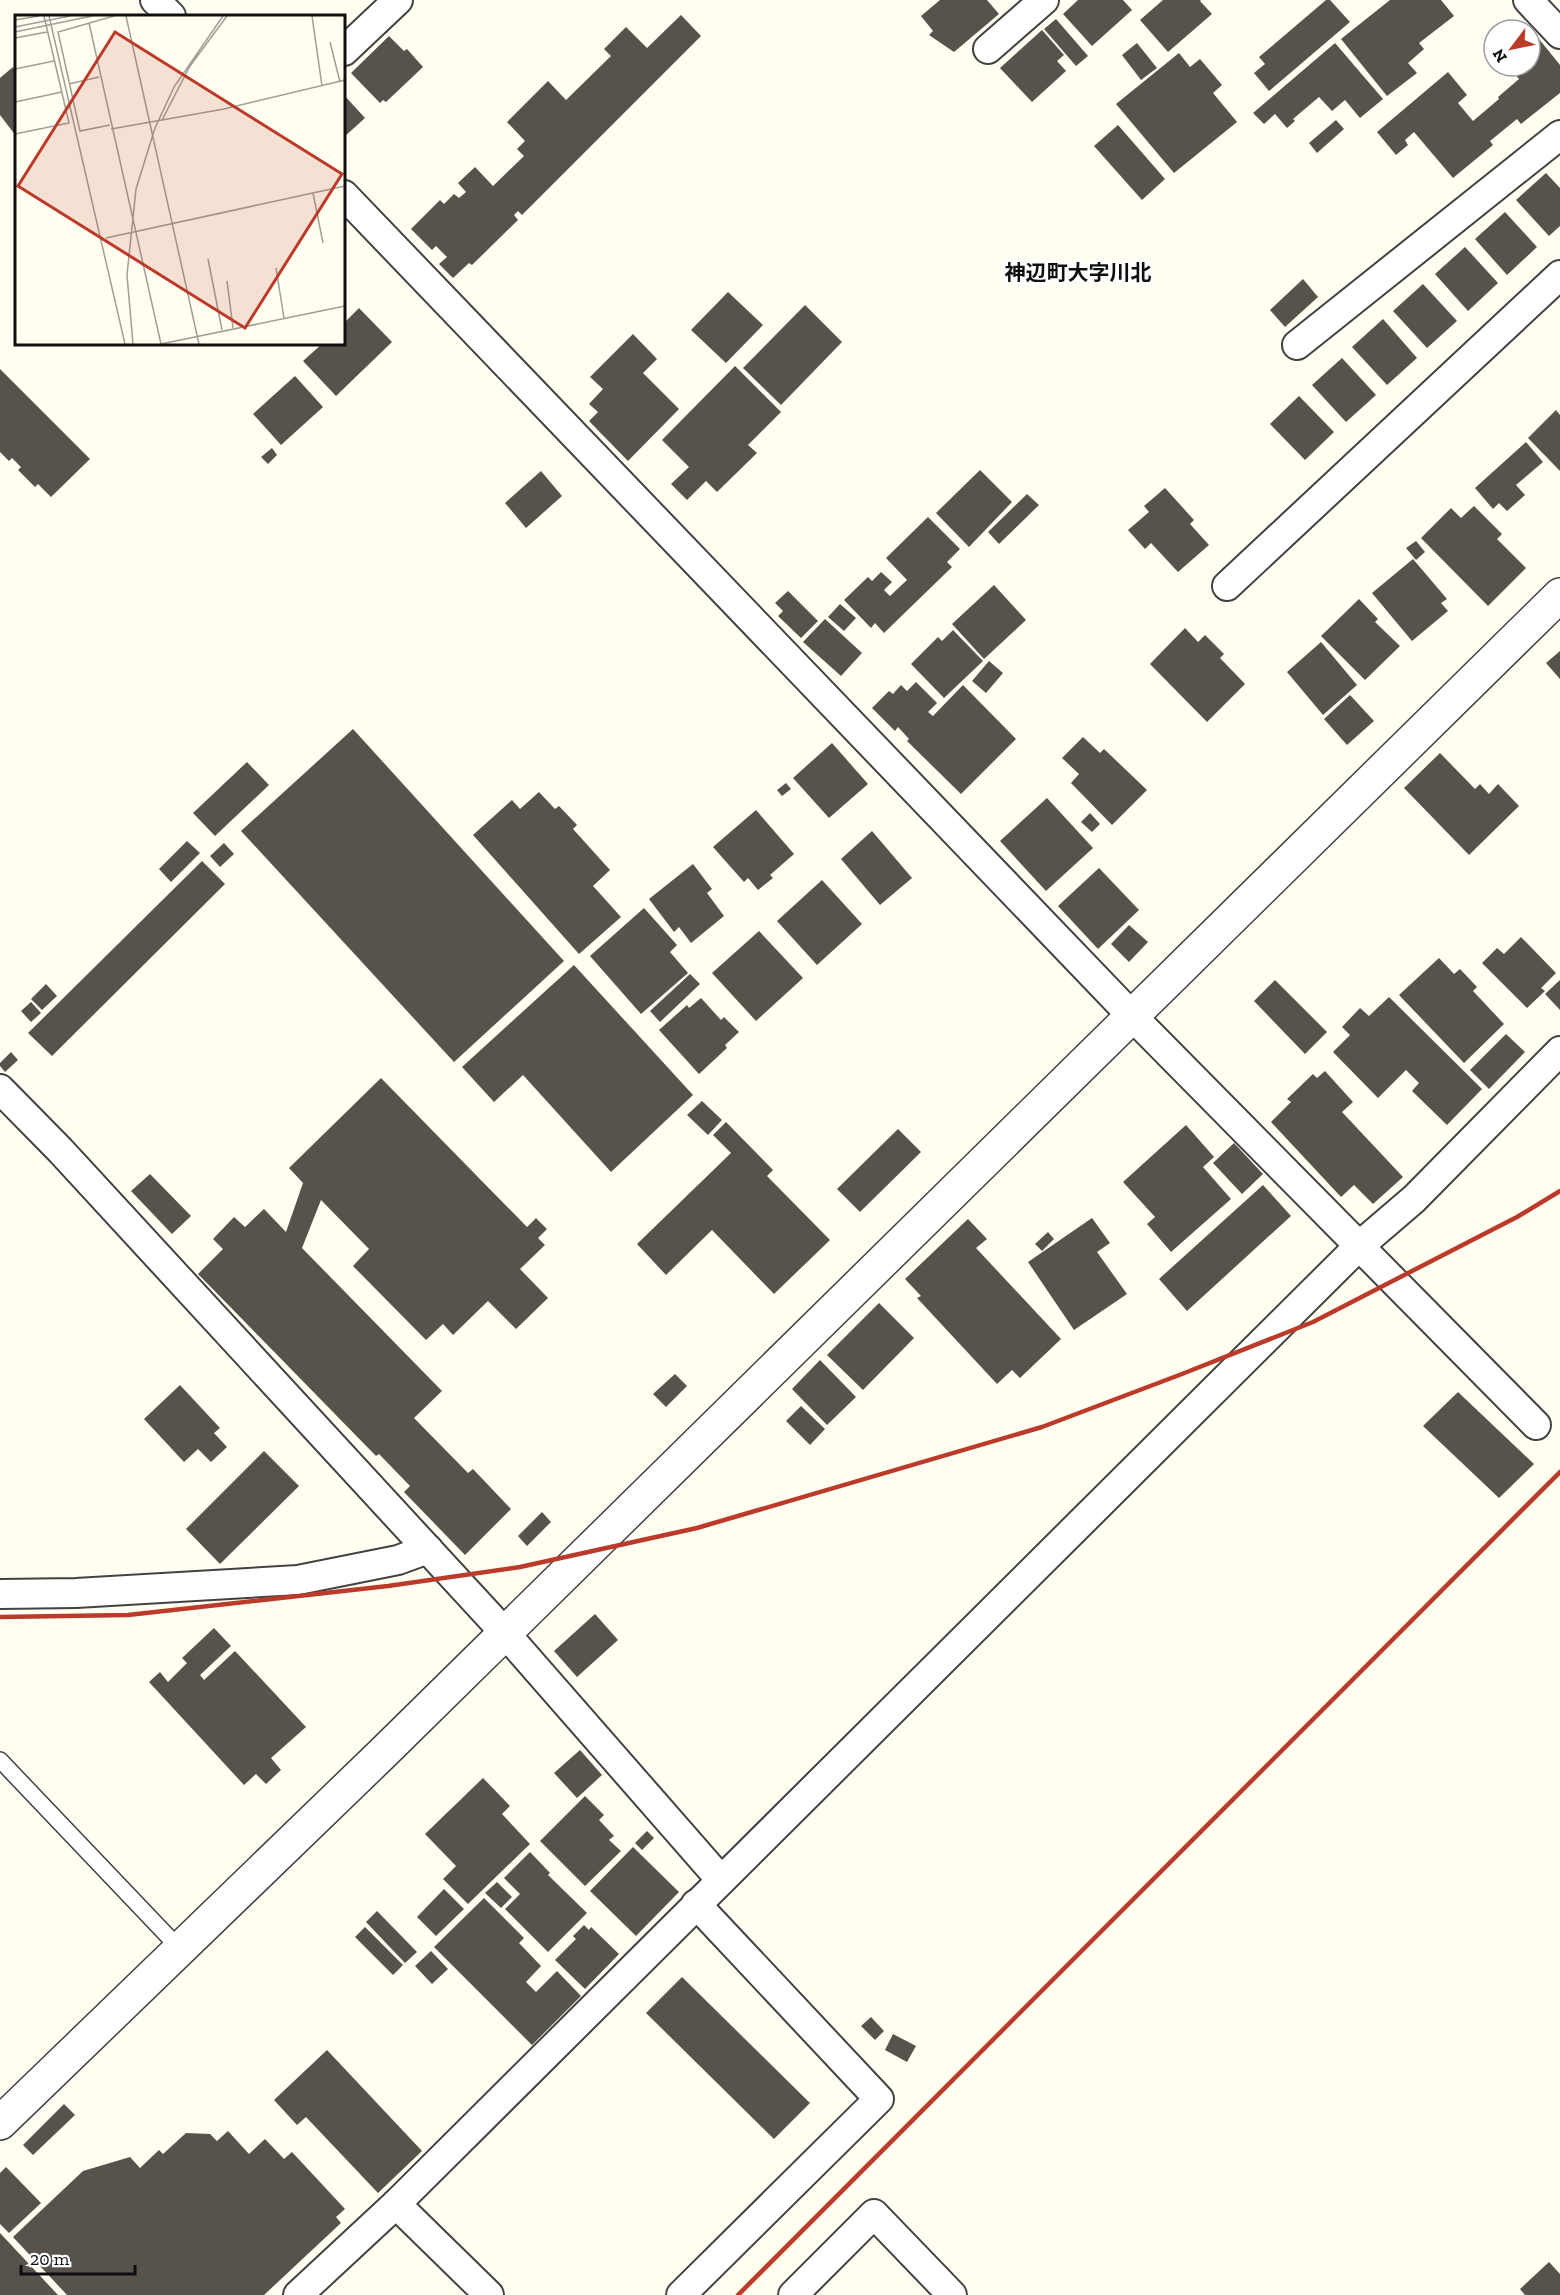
<svg xmlns="http://www.w3.org/2000/svg" width="1560" height="2295" font-family="'Zilla Slab','Noto Sans JP',serif">
	<style>
		.building { fill: #57524b }
		.lines { fill: none; stroke-linecap: round; stroke-linejoin: round }
		.service-casing { stroke: #424242; stroke-width: 18 }
		.minor-casing { stroke: #424242; stroke-width: 32 }
		.tertiary-casing { stroke: #424242; stroke-width: 36 }
		.service { stroke: #fff; stroke-width: 15 }
		.minor { stroke: #fff; stroke-width: 28 }
		.tertiary { stroke: #fff; stroke-width: 33 }
		.rail { stroke: #bb3a2a; stroke-width: 4.5 }
		.labels { text-anchor: middle; dominant-baseline: central; stroke-width: 6; stroke-linejoin: round; paint-order: stroke }
		.quarter-label { font-size: 21px; font-weight: bold; fill: #0f0f0f; stroke: #fff }
		.inset-road { fill: none; stroke: #9f9e97; stroke-width: 1.5 }
		.view { fill: #bb3a2a; fill-opacity: 0.15; stroke: #bb3a2a; stroke-width: 3 }
		.inset-edge { fill: none; stroke: #0f0f0f; stroke-width: 3 }
	</style>
	<rect width="100%" height="100%" fill="#fffef1"/>
	<g class="building">
		<polygon points="940,0 987,0 999,14 954,52 929,35 933,31 921,16"/>
		<polygon points="1078,0 1123,0 1132,10 1092,46 1063,14"/>
		<polygon points="1163,0 1201,0 1200,1 1212,14 1168,52 1140,20"/>
		<polygon points="1326,0 1330,0 1350,22 1269,91 1254,73 1265,64 1259,57"/>
		<polygon points="1390,0 1441,0 1454,16 1419,43 1424,49 1408,63 1417,73 1387,96 1341,39"/>
		<polygon points="681,15 701,36 522,215 518,211 514,215 518,220 472,265 469,263 453,278 439,264 447,257 436,246 432,250 411,229 440,200 444,204 454,194 459,198 466,192 458,183 475,167 493,186 524,156 517,149 525,141 507,122 548,81 566,100 611,56 604,49 626,27 647,48"/>
		<polygon points="1056,19 1088,56 1076,66 1044,29"/>
		<polygon points="1042,30 1064,55 1057,61 1066,71 1032,102 1000,68"/>
		<polygon points="389,36 404,51 407,49 423,67 386,102 383,100 380,103 351,73"/>
		<polygon points="1539,39 1560,65 1560,93 1521,124 1517,119 1490,141 1493,145 1453,178 1414,132 1405,140 1408,145 1396,155 1377,132 1448,72 1467,95 1458,103 1473,121 1499,99 1498,97 1519,79 1508,66 1530,66 1530,46"/>
		<polygon points="1137,43 1157,68 1141,80 1122,55"/>
		<polygon points="1335,43 1383,99 1360,118 1345,100 1332,111 1319,97 1293,119 1295,121 1287,128 1275,114 1264,124 1253,113"/>
		<polygon points="1179,53 1190,67 1200,59 1222,85 1213,93 1237,122 1174,173 1116,104"/>
		<polygon points="13,67 16,72 16,136 0,115 0,78"/>
		<polygon points="344,95 365,118 344,137"/>
		<polygon points="1336,120 1344,129 1317,153 1309,143"/>
		<polygon points="1118,125 1165,179 1142,200 1094,146"/>
		<polygon points="1546,173 1560,188 1560,226 1549,236 1516,200"/>
		<polygon points="1505,212 1537,247 1507,275 1475,239"/>
		<polygon points="1465,247 1498,283 1468,311 1435,274"/>
		<polygon points="1303,279 1318,297 1285,327 1270,310"/>
		<polygon points="1423,284 1457,321 1427,348 1393,311"/>
		<polygon points="728,292 763,325 726,363 691,330"/>
		<polygon points="805,305 842,342 781,405 743,368"/>
		<polygon points="359,308 392,342 336,396 303,361 322,344 344,344 344,323"/>
		<polygon points="1383,319 1417,358 1387,385 1352,347"/>
		<polygon points="633,334 657,359 643,373 679,409 628,461 589,421 598,412 589,404 603,389 590,377"/>
		<polygon points="1342,358 1376,395 1346,422 1312,385"/>
		<polygon points="735,366 781,412 748,445 757,453 717,492 706,481 687,500 671,484 689,467 662,440"/>
		<polygon points="0,369 90,459 51,497 38,484 35,487 18,470 21,467 12,458 9,461 0,452"/>
		<polygon points="295,376 323,407 281,445 253,414"/>
		<polygon points="1299,396 1334,432 1305,460 1270,424"/>
		<polygon points="1556,410 1560,415 1560,471 1528,438"/>
		<polygon points="1526,442 1543,462 1516,485 1525,495 1507,511 1499,503 1493,509 1475,488"/>
		<polygon points="272,448 277,455 268,464 261,457"/>
		<polygon points="980,470 1012,502 969,547 936,513"/>
		<polygon points="541,471 562,496 526,528 505,503"/>
		<polygon points="1165,488 1194,520 1190,524 1209,545 1178,572 1151,543 1145,549 1128,530 1149,512 1144,506"/>
		<polygon points="1027,494 1039,505 999,544 988,532"/>
		<polygon points="1474,506 1502,534 1497,539 1526,568 1488,606 1421,538 1451,508 1461,518"/>
		<polygon points="928,517 960,549 947,562 952,567 884,633 875,623 871,628 844,600 868,577 872,581 881,572 892,582 884,590 890,596 907,580 886,558"/>
		<polygon points="1416,541 1425,552 1416,560 1406,548"/>
		<polygon points="1413,559 1447,599 1441,603 1448,611 1412,641 1372,593"/>
		<polygon points="994,585 1026,620 984,659 952,624"/>
		<polygon points="788,591 818,621 801,638 778,616 783,611 775,603"/>
		<polygon points="1359,599 1378,619 1375,622 1400,646 1365,680 1321,636"/>
		<polygon points="840,604 856,618 844,631 828,617"/>
		<polygon points="825,619 862,653 841,676 803,642"/>
		<polygon points="1185,628 1198,642 1205,635 1224,654 1220,658 1245,684 1207,722 1150,664"/>
		<polygon points="953,630 983,661 944,698 911,664 938,637 942,641"/>
		<polygon points="1321,642 1357,685 1323,715 1287,672"/>
		<polygon points="1560,651 1560,679 1546,663"/>
		<polygon points="989,661 1003,673 986,693 972,681"/>
		<polygon points="916,682 937,703 928,712 933,716 963,685 1016,739 961,794 907,741 909,739 898,727 895,731 872,708 889,691 893,694 901,685 907,691"/>
		<polygon points="1350,695 1374,721 1347,745 1324,719"/>
		<polygon points="353,729 564,961 454,1062 241,831"/>
		<polygon points="1083,737 1100,753 1104,749 1147,790 1112,825 1071,783 1079,774 1062,758"/>
		<polygon points="832,743 868,784 829,818 793,778"/>
		<polygon points="1440,753 1475,789 1480,784 1489,794 1498,784 1519,806 1469,855 1404,788"/>
		<polygon points="247,762 269,785 215,836 193,813"/>
		<polygon points="786,783 791,789 782,796 777,790"/>
		<polygon points="539,792 555,809 559,806 577,825 573,829 610,870 593,886 621,917 579,954 473,835 512,800 520,809"/>
		<polygon points="1047,798 1093,848 1046,891 1000,841"/>
		<polygon points="756,810 794,854 770,875 773,878 758,890 748,878 744,882 713,847"/>
		<polygon points="1090,813 1100,824 1092,832 1081,822"/>
		<polygon points="872,831 912,878 880,905 841,859"/>
		<polygon points="187,841 200,853 171,882 159,869"/>
		<polygon points="224,843 234,854 220,867 210,856"/>
		<polygon points="202,861 225,884 52,1056 28,1033"/>
		<polygon points="693,864 712,889 707,893 724,916 691,943 679,927 674,932 649,899"/>
		<polygon points="1099,868 1139,910 1098,949 1058,906"/>
		<polygon points="822,880 862,924 817,965 777,921"/>
		<polygon points="644,908 677,945 670,952 688,973 641,1014 590,956"/>
		<polygon points="1129,925 1148,942 1129,962 1111,944"/>
		<polygon points="759,931 803,978 756,1021 712,973"/>
		<polygon points="1521,937 1556,973 1541,988 1545,991 1527,1008 1482,963 1497,948 1504,954"/>
		<polygon points="1439,958 1454,974 1460,969 1477,987 1473,991 1504,1024 1464,1063 1399,995"/>
		<polygon points="574,965 693,1095 611,1172 523,1075 494,1102 462,1067"/>
		<polygon points="690,974 700,984 660,1022 650,1011"/>
		<polygon points="1275,980 1327,1032 1305,1054 1254,1001"/>
		<polygon points="1560,980 1560,1010 1545,994"/>
		<polygon points="46,984 57,996 42,1010 31,999"/>
		<polygon points="1389,997 1482,1089 1447,1125 1412,1091 1419,1083 1406,1070 1378,1098 1333,1052 1350,1035 1342,1027 1360,1008 1369,1016"/>
		<polygon points="701,998 721,1020 724,1017 739,1032 725,1045 727,1048 699,1074 659,1030 687,1005 689,1008"/>
		<polygon points="31,1002 41,1013 31,1022 21,1011"/>
		<polygon points="1506,1034 1525,1052 1489,1089 1470,1070"/>
		<polygon points="11,1052 18,1060 5,1072 0,1066 0,1063"/>
		<polygon points="1325,1071 1353,1102 1342,1112 1403,1177 1373,1204 1354,1185 1341,1197 1271,1122 1291,1102 1287,1099 1313,1074 1317,1078"/>
		<polygon points="381,1078 527,1227 536,1218 547,1229 538,1238 545,1245 520,1269 548,1298 516,1329 488,1301 453,1335 443,1324 426,1340 353,1266 369,1249 321,1200 302,1248 442,1391 414,1418 468,1473 473,1469 511,1509 465,1555 404,1492 410,1486 379,1454 376,1456 198,1274 223,1249 213,1239 234,1217 245,1227 264,1209 286,1232 303,1183 289,1168"/>
		<polygon points="702,1101 722,1120 708,1135 687,1115"/>
		<polygon points="726,1122 773,1170 767,1176 830,1240 774,1294 712,1230 666,1275 637,1244 731,1153 713,1135"/>
		<polygon points="1186,1125 1214,1157 1203,1167 1231,1199 1171,1252 1147,1224 1155,1217 1123,1182"/>
		<polygon points="898,1129 921,1152 860,1212 837,1189"/>
		<polygon points="1234,1143 1263,1174 1242,1194 1213,1163"/>
		<polygon points="150,1174 191,1216 172,1234 131,1191"/>
		<polygon points="1263,1185 1291,1216 1187,1311 1159,1279"/>
		<polygon points="1092,1218 1110,1243 1097,1252 1127,1294 1074,1330 1028,1262"/>
		<polygon points="968,1219 987,1239 976,1248 1061,1339 1020,1378 1012,1370 997,1384 917,1298 921,1296 905,1279"/>
		<polygon points="1048,1232 1054,1239 1042,1251 1035,1244"/>
		<polygon points="879,1303 914,1338 863,1390 827,1355"/>
		<polygon points="820,1360 856,1397 827,1425 792,1389"/>
		<polygon points="675,1374 687,1386 666,1407 653,1394"/>
		<polygon points="180,1385 220,1428 214,1433 227,1447 211,1462 198,1449 184,1462 144,1419"/>
		<polygon points="1458,1392 1534,1464 1499,1498 1423,1426"/>
		<polygon points="801,1406 825,1429 810,1445 786,1421"/>
		<polygon points="264,1451 299,1486 220,1564 186,1529"/>
		<polygon points="542,1512 551,1522 527,1546 518,1536"/>
		<polygon points="595,1614 618,1640 577,1677 554,1651"/>
		<polygon points="214,1628 231,1646 200,1675 204,1680 235,1651 306,1727 271,1758 281,1770 266,1784 256,1774 244,1785 149,1682 160,1672 168,1682 187,1663 182,1658"/>
		<polygon points="580,1750 602,1775 577,1798 554,1773"/>
		<polygon points="483,1778 510,1806 502,1814 530,1844 468,1904 443,1879 456,1866 425,1834"/>
		<polygon points="585,1796 604,1815 599,1820 614,1836 609,1840 621,1851 585,1886 540,1841"/>
		<polygon points="647,1831 654,1838 642,1850 635,1843"/>
		<polygon points="633,1847 679,1892 636,1936 590,1891"/>
		<polygon points="530,1852 550,1873 548,1875 587,1913 548,1952 505,1909 520,1894 504,1878"/>
		<polygon points="497,1882 512,1897 501,1908 485,1893"/>
		<polygon points="444,1889 464,1909 436,1936 417,1917"/>
		<polygon points="484,1898 524,1938 519,1943 541,1966 526,1982 536,1992 557,1971 581,1996 532,2045 434,1947"/>
		<polygon points="377,1911 417,1952 405,1963 366,1922"/>
		<polygon points="584,1925 589,1930 591,1927 619,1954 585,1989 555,1960 576,1939 573,1936"/>
		<polygon points="365,1927 403,1965 393,1975 355,1937"/>
		<polygon points="431,1951 448,1969 432,1984 415,1966"/>
		<polygon points="682,1977 810,2103 774,2139 646,2013"/>
		<polygon points="871,2017 884,2031 875,2040 861,2026"/>
		<polygon points="893,2034 916,2046 907,2062 885,2050"/>
		<polygon points="327,2050 422,2151 378,2193 306,2117 297,2125 274,2100"/>
		<polygon points="64,2104 75,2115 33,2155 23,2145"/>
		<polygon points="228,2131 249,2154 265,2139 284,2159 292,2152 345,2209 336,2217 341,2223 264,2295 67,2295 13,2237 83,2171 130,2157 140,2168 159,2150 163,2154 186,2133 210,2134 217,2141"/>
		<polygon points="6,2167 41,2203 9,2233 0,2224 0,2173"/>
		<polygon points="0,2233 58,2295 0,2295"/>
		<polygon points="1549,2262 1560,2274 1560,2295 1525,2295 1520,2289"/>
	</g>
	<g class="lines">
		<defs>
			<polyline id="service" points="0,1760 180,1949"/>
			<g id="minor">
				<polyline points="155,0 171,16"/>
				<polyline points="1528,0 1560,34"/>
				<polyline points="988,49 1044,0"/>
				<polyline points="344,51 398,0"/>
				<polyline points="344,195 1132,1016 1536,1425"/>
				<polyline points="1297,345 1560,135"/>
				<polyline points="1227,586 1560,275"/>
				<polyline points="0,1089 60,1150 505,1633 721,1880"/>
				<polyline points="0,1594 76,1593 298,1580 398,1560 428,1549"/>
				<polyline points="396,2204 489,2295"/>
				<polyline points="298,2295 396,2204 1358,1247 1414,1199 1560,1051"/>
				<polyline points="681,2295 879,2099 696,1904"/>
				<polyline points="793,2295 874,2214 952,2295"/>
			</g>
			<polyline id="tertiary" points="0,2123 384,1752 1560,595"/>
		</defs>
		<use href="#service" class="service-casing"/>
		<use href="#minor" class="minor-casing"/>
		<use href="#tertiary" class="tertiary-casing"/>
		<use href="#service" class="service"/>
		<use href="#minor" class="minor"/>
		<use href="#tertiary" class="tertiary"/>
		<g class="rail">
			<polyline points="0,1617 128,1615 388,1586 520,1567 697,1528 1042,1427 1182,1374 1313,1322 1517,1217 1560,1191"/>
			<polyline points="738,2295 1560,1472"/>
		</g>
	</g>
	<g class="labels">
		<g class="quarter-label">
			<text x="1078" y="272">神辺町大字川北</text>
		</g>
	</g>
	<g transform="translate(15 15)">
		<rect width="330" height="330" fill="#fffef1"/>
		<path class="inset-road" d="M34,1L110,329M111,1L184,329M297,1L307,71M0,5L24,1M74,8L146,329M0,12L55,1M0,17L77,1M0,23L32,17M315,27L325,67M0,54L39,46M54,69L84,62M0,87L47,77M147,105L175,51L212,1M95,110L65,116L43,17L99,1M96,114L209,94L330,65M0,119L54,108L29,1M298,178L308,228M91,223L330,171M193,244L207,315M261,253L269,303M212,266L218,313M118,329L112,260L121,174L140,113L159,72L208,1M146,329L330,291"/>
		<path class="view" d="M100,17L327,159L230,313L3,171Z"/>
		<rect width="330" height="330" class="inset-edge"/>
	</g>
	<g transform="translate(1512 48) rotate(238)"><circle r="28" fill="#ffffff" stroke="#9f9f9f" stroke-width="1.5"/>
	<path d="M0-4.5L10 22L0 15L-10 22Z" fill="#bb3a2a"/>
	<text y="-9" font-size="16" font-weight="bold" text-anchor="middle" fill="#0f0f0f">N</text>
	</g>
	<path d="M21 2265v9h114v-9" fill="none" stroke="#0f0f0f" stroke-width="3"/>
	<text x="30" y="2265" font-size="18" fill="#0f0f0f" stroke="#ffffff" stroke-width="4.5" paint-order="stroke">20 m</text>
</svg>
